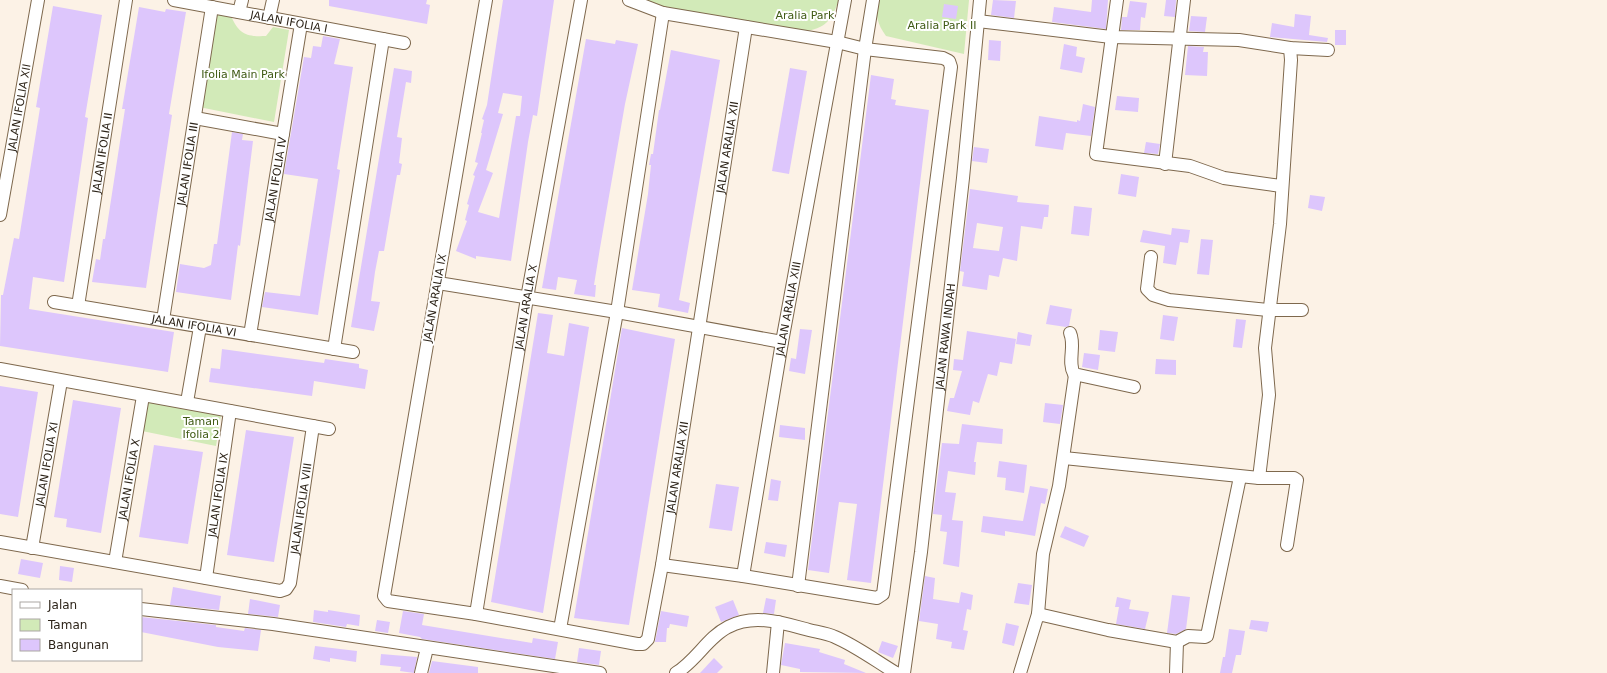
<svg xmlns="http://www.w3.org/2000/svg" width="1607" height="673" font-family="'DejaVu Sans',sans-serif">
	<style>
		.green { fill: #d2eab8 }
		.building { fill: #ddc6fc; fill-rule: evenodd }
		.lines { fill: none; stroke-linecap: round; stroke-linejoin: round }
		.minor-casing { stroke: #7e684d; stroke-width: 14 }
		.minor { stroke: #fff; stroke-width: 12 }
		.labels { text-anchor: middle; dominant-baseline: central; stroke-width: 4; stroke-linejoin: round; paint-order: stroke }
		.park-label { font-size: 11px; fill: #405b15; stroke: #fff }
		.street-label { font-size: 11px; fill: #2d2419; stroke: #fff }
	</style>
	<rect width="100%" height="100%" fill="#fcf2e6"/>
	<g class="green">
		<path d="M635,0H839C832,18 828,27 807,31L650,7Z"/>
		<path d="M876,0H969L964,54L886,36C877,24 876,15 876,0Z"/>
		<path d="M213,13L231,16C239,34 246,37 266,36L273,27L289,30L274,122L199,107Z"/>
		<polygon points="148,402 221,415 216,446 142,431"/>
	</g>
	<g class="building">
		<polygon points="329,0 427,0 426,4 430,5 427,24 329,6"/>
		<path d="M503,0H554L537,116L533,115L528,142L511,261L476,256V259L456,251L467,221L465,220L469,205L467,204L475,176L473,175L478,163L475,162L482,133H481L484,120L482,119L487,105ZM503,93L522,96L520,116H516L499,218L478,212L493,173L486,170L503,114L498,113Z"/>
		<polygon points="993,0 1016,1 1014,18 991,15"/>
		<polygon points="1092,0 1108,0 1106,29 1052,22 1054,7 1091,12"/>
		<polygon points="1166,0 1176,0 1175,17 1164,16"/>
		<polygon points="1130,1 1147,3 1145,18 1141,17 1140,30 1121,30 1122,17 1127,17"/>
		<polygon points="944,4 958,6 956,19 942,17"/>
		<polygon points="53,6 102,15 85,117 88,118 64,282 33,277 29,309 174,332 168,372 0,346 1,295 3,295 14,238 19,239 40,108 36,107"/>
		<polygon points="139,7 165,12 166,9 186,12 169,114 172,115 146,288 92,282 96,259 100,260 103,239 105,239 125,109 122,109"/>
		<polygon points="1295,14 1311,16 1309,35 1328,38 1327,42 1270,37 1272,23 1294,27"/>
		<polygon points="1191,16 1207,17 1205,32 1189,31"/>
		<rect x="1335" y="30" width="11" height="15"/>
		<polygon points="323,36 340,39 334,64 353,67 337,169 340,170 318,315 262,307 265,292 300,296 318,179 284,174 304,57 311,58 313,46 321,47"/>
		<polygon points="586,39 615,44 616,40 638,44 625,104 600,248 594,285 596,285 595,297 574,294 577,280 558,277 556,290 542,288"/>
		<polygon points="989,40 1001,41 1000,61 988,60"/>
		<polygon points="1064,44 1077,47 1076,56 1085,58 1082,73 1060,69"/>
		<polygon points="1188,46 1204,47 1203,52 1208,52 1207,76 1185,75"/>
		<polygon points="671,50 720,60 679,300 690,303 688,313 658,307 660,294 632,290 648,194 651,165 649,165 651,154 653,154 659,110 660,110"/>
		<polygon points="394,68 412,71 411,83 406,82 397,137 402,138 399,163 402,164 400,175 397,175 395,186 384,251 379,251 375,272 371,301 380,302 374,331 351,327"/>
		<polygon points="790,68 807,71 789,174 772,171"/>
		<polygon points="871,75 894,79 891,99 896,100 895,105 929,110 871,583 847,580 857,504 839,502 829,573 808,570"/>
		<polygon points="1117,96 1139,98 1138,112 1115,110"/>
		<polygon points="1083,104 1095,107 1091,136 1066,133 1063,150 1035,146 1039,116 1077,122 1077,120 1080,121"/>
		<polygon points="232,132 243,134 242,140 253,141 240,246 238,245 231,300 176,292 180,264 204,268 211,265 214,244 217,244"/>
		<polygon points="1146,142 1160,144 1158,154 1144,153"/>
		<polygon points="974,147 989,149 987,163 972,161"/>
		<polygon points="1121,174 1139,177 1136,197 1118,194"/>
		<path d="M970,189L1018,196L1017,202L1049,205L1048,217H1044L1042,229L1021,226L1017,261L1003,258L999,277L989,275L987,290L962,286L964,272L960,271ZM977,223L1003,227L999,251L973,248Z"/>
		<polygon points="1310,195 1325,197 1322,211 1308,208"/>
		<polygon points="1074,206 1092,208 1089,236 1071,234"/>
		<polygon points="1172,228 1190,230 1188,243 1180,242 1176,265 1163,263 1165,246 1140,242 1143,230 1171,235"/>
		<polygon points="1201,239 1213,240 1209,275 1197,274"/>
		<polygon points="1050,305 1072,309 1069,326 1066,327 1046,324"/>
		<polygon points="538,313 553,315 547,353 564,356 569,323 589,327 543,613 491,602"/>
		<polygon points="1163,315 1178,317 1174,341 1160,339"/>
		<polygon points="1236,319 1246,320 1242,348 1233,347"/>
		<polygon points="622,328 675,339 629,625 574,618"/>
		<polygon points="800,329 812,330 805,374 789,371 791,358 796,359"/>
		<polygon points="1100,330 1118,332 1115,352 1098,350"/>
		<polygon points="967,331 1016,339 1012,364 1000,362 997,376 988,374 979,403 973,401 970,415 947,411 950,398 954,398 962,371 953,370 954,359 963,360"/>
		<polygon points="1018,332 1032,335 1030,346 1016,344"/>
		<polygon points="222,349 324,363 325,359 359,364 359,368 368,370 365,389 314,381 312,396 209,382 211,368 220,369"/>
		<polygon points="1084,353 1100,355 1098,370 1082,367"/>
		<polygon points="1156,359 1176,360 1176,375 1155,374"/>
		<polygon points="0,386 38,392 18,517 0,514"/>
		<polygon points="73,400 121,408 101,533 66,527 67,519 54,517"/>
		<polygon points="1045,403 1063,405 1060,424 1043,422"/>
		<polygon points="962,424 1003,429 1002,444 977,442 974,462 976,462 975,475 948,471 945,492 956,493 952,520 963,521 959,567 943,564 947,532 940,531 942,515 933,514 942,443 959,444"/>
		<polygon points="780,425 805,428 805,440 779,437"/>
		<polygon points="246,430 294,437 274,562 227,555"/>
		<polygon points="154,445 203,452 188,544 139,537"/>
		<polygon points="999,461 1027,465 1024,493 1005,490 1006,478 997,477"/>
		<polygon points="771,479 781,481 778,501 768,500"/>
		<polygon points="716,484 739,487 732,531 709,528"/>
		<polygon points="1030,486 1048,489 1045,504 1041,503 1035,536 1005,531 1005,536 981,532 983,516 1023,521"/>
		<polygon points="1065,526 1089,536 1084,547 1060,537"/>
		<polygon points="766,542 787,545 785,557 764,553"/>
		<polygon points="21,559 43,563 40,578 18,574"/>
		<polygon points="60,566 74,568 72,582 59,580"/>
		<polygon points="925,576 935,578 933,599 959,603 961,592 973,595 971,610 967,609 963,630 968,631 964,650 951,648 952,642 936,639 938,624 919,621"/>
		<polygon points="1018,583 1032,585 1029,605 1014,603"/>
		<polygon points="173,587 221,596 219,610 170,605"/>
		<polygon points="1172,595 1190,597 1186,629 1176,634 1167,633"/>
		<polygon points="1117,597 1131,600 1129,609 1149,612 1145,629 1116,624 1119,607 1115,607"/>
		<polygon points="766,598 776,600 774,614 763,613"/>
		<polygon points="250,599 280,605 278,617 248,614"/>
		<polygon points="733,600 739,615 721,622 715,607"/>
		<polygon points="314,610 328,612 328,610 360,615 359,626 347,624 346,627 313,622"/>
		<polygon points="403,611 424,614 422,625 532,643 533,638 558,642 555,659 422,639 420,637 399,633"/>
		<polygon points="661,611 689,616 687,627 670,624 669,628 667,628 666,642 655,642"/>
		<polygon points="141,617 216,625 216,627 244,631 245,628 261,630 258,651 218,647 141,632"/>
		<polygon points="377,620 390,622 388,633 375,631"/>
		<polygon points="1251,620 1269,622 1267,632 1249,629"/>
		<polygon points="1006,623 1019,626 1014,646 1002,643"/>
		<polygon points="1229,629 1245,631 1241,655 1236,655 1232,673 1220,673 1223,657 1225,657"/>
		<polygon points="882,641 898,646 893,658 878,652"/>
		<polygon points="785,643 820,649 819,652 845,660 844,664 866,673 800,672 800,669 781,665"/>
		<polygon points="315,646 357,651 356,662 330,658 330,662 313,659"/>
		<polygon points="579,648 601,651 599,665 577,662"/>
		<polygon points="381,654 417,657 414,673 400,671 401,667 380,665"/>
		<polygon points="714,658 723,667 717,673 700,673"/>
		<polygon points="432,661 478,667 478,673 429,673"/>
	</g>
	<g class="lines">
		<defs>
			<g id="minor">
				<path id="s1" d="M174,0L404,43"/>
				<path id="s2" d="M486,0L384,596L388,601L476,614L637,644H643L648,639L662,565L746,27"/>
				<polyline points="629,0 663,13 837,42 865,49 943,58 949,61 951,67 883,594 877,598 743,576 662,565"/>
				<polyline points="1117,0 1096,154 1190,166 1224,178 1281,186"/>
				<polyline points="239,12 242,0"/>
				<polyline points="269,18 273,0"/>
				<polyline points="978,21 1111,37 1239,40 1290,48 1328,50"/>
				<polyline points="195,118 283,134"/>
				<polyline points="1165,164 1184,0"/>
				<path id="s3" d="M0,215L38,0"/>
				<polyline points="1151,257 1147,289 1153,295 1169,300 1268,310 1302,310"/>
				<polyline points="438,283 617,312 782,342"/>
				<path id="s4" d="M54,302L353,352"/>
				<path id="s5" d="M78,306L126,0"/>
				<path id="s6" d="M163,320L212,7"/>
				<path d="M1070,333C1076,346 1067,361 1074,374L1134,387"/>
				<path id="s7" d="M250,335L301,24"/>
				<polyline points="334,349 383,39"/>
				<polyline points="0,369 329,429"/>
				<polyline points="187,402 200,327"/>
				<polyline points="1064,458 1259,478"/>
				<path id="s8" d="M0,542L280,591L286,589L290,583L313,426"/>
				<polyline points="1287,545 1297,480 1294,478 1259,478 1269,395 1265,348 1280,224 1291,60 1290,48"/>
				<path id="s9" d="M32,548L61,381"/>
				<path id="s10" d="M115,562L143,396"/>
				<path id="s11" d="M743,576L782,342L845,0"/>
				<path id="s12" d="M206,578L230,411"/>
				<polyline points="0,586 22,590"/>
				<polyline points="798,586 865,49 873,0"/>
				<polyline points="141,609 273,624 600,673"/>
				<path id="s13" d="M476,614L527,298L581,0"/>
				<polyline points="1038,614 1043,554 1059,486 1075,375"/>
				<polyline points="560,629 617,312 663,13"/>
				<polyline points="421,673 427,648"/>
				<path d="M676,673C696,661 708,637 728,627C754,613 783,623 809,630C817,632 827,633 835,637C856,646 876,661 896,673"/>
				<polyline points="773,673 778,622"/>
				<path id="s14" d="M904,673L921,552L963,178L980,0"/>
				<polyline points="1020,673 1038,614 1108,630 1177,642 1188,636 1205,637 1207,636 1240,477"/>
				<polyline points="1176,673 1177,642"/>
			</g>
		</defs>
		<use href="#minor" class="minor-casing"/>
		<use href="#minor" class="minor"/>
	</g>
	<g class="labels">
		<g class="park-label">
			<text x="805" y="15">Aralia Park</text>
			<text x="942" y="25">Aralia Park II</text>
			<text x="243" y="74">Ifolia Main Park</text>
			<text x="201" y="421">Taman<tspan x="201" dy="13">Ifolia 2</tspan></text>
		</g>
		<g class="street-label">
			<text stroke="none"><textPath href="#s1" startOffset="117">JALAN IFOLIA I</textPath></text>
			<text stroke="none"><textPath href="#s3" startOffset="109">JALAN IFOLIA XII</textPath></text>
			<text stroke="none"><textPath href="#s2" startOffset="1375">JALAN ARALIA XII</textPath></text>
			<text stroke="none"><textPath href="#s5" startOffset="155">JALAN IFOLIA II</textPath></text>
			<text stroke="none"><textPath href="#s6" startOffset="158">JALAN IFOLIA III</textPath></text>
			<text stroke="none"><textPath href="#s7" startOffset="158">JALAN IFOLIA IV</textPath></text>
			<text transform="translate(435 298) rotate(-80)">JALAN ARALIA IX</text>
			<text stroke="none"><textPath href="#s13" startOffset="311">JALAN ARALIA X</textPath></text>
			<text stroke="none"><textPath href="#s11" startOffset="271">JALAN ARALIA XIII</textPath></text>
			<text stroke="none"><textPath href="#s4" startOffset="142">JALAN IFOLIA VI</textPath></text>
			<text stroke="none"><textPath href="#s14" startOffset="339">JALAN RAWA INDAH</textPath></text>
			<text stroke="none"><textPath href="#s9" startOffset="85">JALAN IFOLIA XI</textPath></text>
			<text stroke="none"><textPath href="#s2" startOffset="1051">JALAN ARALIA XII</textPath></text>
			<text stroke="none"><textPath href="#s10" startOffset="84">JALAN IFOLIA X</textPath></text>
			<text stroke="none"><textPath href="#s12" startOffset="84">JALAN IFOLIA IX</textPath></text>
			<text stroke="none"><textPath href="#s8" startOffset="373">JALAN IFOLIA VIII</textPath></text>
		</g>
	</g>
	<rect x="12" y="589" width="130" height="72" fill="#ffffff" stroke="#aba7a3"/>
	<rect x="20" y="602" width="20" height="6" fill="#ffffff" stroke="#aba7a3"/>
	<text x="48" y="609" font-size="12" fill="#2d2419">Jalan</text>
	<rect x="20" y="619" width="20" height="12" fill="#d2eab8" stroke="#aba7a3"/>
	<text x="48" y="629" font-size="12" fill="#2d2419">Taman</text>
	<rect x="20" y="639" width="20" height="12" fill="#ddc6fc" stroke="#aba7a3"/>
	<text x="48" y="649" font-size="12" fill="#2d2419">Bangunan</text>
</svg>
